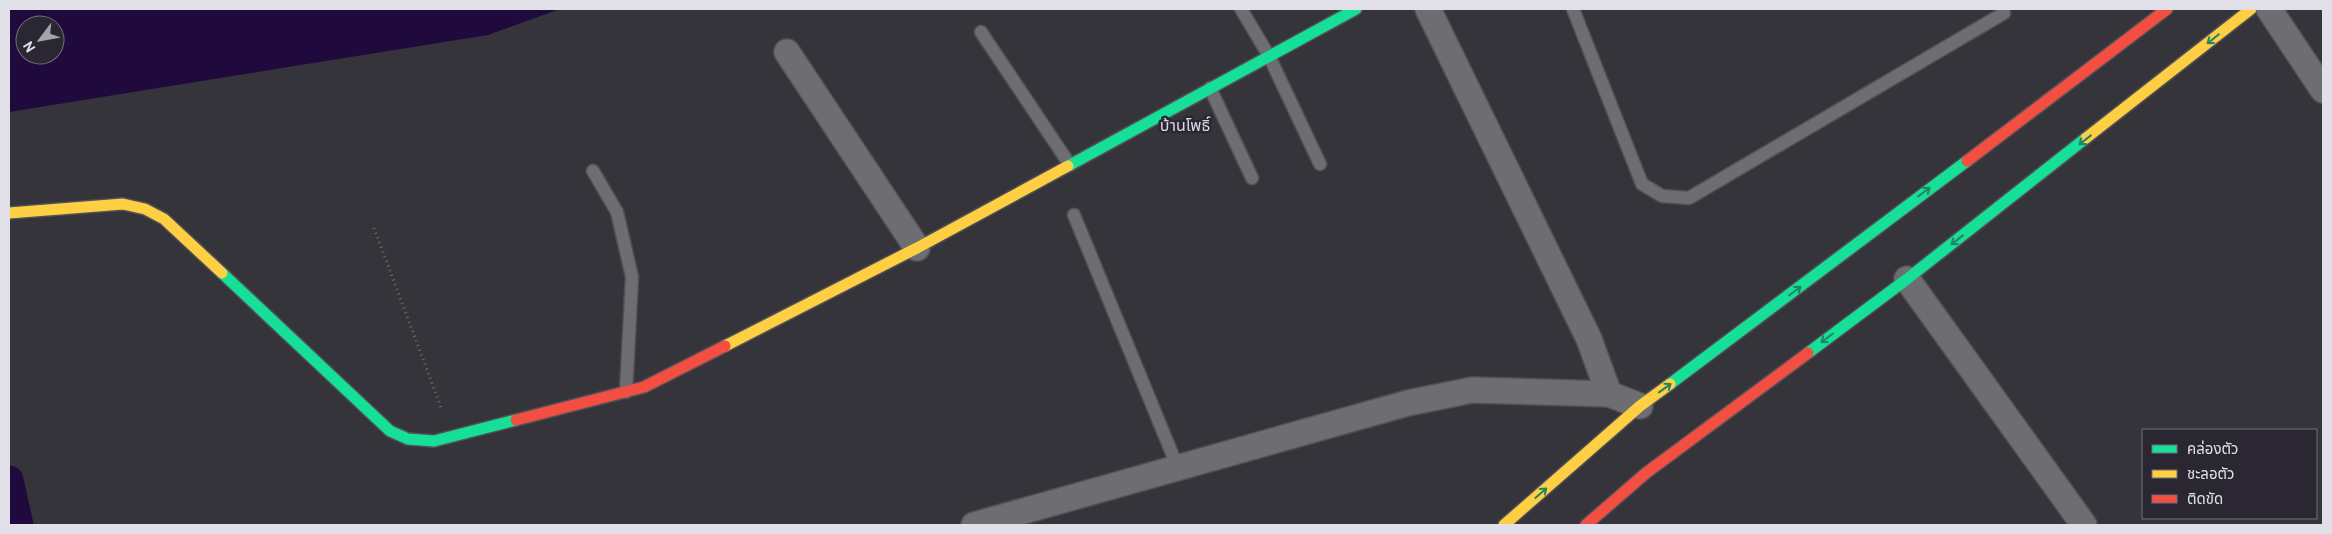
<svg xmlns="http://www.w3.org/2000/svg" width="2332" height="534" font-family="Overpass,'Noto Sans Thai',sans-serif">
	<style>
		.water { fill: #200a3d; fill-rule: evenodd }
		.lines { fill: none; stroke-linecap: round; stroke-linejoin: round }
		.canal { stroke: #200a3d; stroke-width: 29 }
		.lane-casing { stroke: #515055; stroke-width: 15 }
		.street-casing { stroke: #515055; stroke-width: 28 }
		.fast-casing { stroke: #515055; stroke-width: 14 }
		.slow-casing { stroke: #515055; stroke-width: 14 }
		.jam-casing { stroke: #515055; stroke-width: 14 }
		.path { stroke: #6e6d72; stroke-width: 3; stroke-dasharray: 1 4; stroke-linecap: butt }
		.lane { stroke: #6e6d71; stroke-width: 12 }
		.street { stroke: #6e6d71; stroke-width: 25 }
		.fast { stroke: #16e098; stroke-width: 11 }
		.slow { stroke: #ffcf43; stroke-width: 11 }
		.jam { stroke: #f24e42; stroke-width: 11 }
		.oneway { stroke: #208466 }
		.labels { text-anchor: middle; dominant-baseline: central; stroke-width: 5; stroke-linejoin: round; paint-order: stroke }
		.quarter-label { font-size: 16px; fill: #dcd8e8; stroke: #2a2733 }
	</style>
	<rect width="100%" height="100%" fill="#35343a"/>
	<path class="water" d="M9,9H560L488,35L9,112ZM25,25H55V55H25Z"/>
	<g class="lines">
		<polyline class="canal" points="9,480 19,525"/>
		<defs>
			<g id="lane">
				<polyline points="1241,9 1269,56 1320,164"/>
				<polyline points="1573,9 1642,184 1662,196 1689,198 2004,13"/>
				<polyline points="981,32 1070,165"/>
				<polyline points="1210,88 1252,178"/>
				<polyline points="593,171 617,212 632,277 626,392"/>
				<polyline points="1074,215 1178,468"/>
			</g>
			<g id="street">
				<polyline points="1428,9 1589,339 1609,394"/>
				<polyline points="2269,9 2323,90"/>
				<polyline points="787,52 917,248"/>
				<polyline points="1907,279 2084,525"/>
				<polyline points="974,525 1408,403 1472,390 1609,394 1640,406"/>
			</g>
			<g id="fast">
				<polyline points="1068,166 1356,9"/>
				<polyline points="222,273 390,431 408,439 434,441 516,420"/>
				<polyline points="1808,353 1907,279 2086,138"/>
				<polyline points="1670,384 1967,161"/>
			</g>
			<g id="slow">
				<polyline points="2086,138 2251,9"/>
				<polyline points="9,213 123,204 145,209 164,219 222,273"/>
				<polyline points="725,346 917,248 1068,166"/>
				<polyline points="1504,525 1640,406 1670,384"/>
			</g>
			<g id="jam">
				<polyline points="1967,161 2167,9"/>
				<polyline points="516,420 644,387 725,346"/>
				<polyline points="1586,525 1646,473 1808,353"/>
			</g>
		</defs>
		<use href="#lane" class="lane-casing"/>
		<use href="#street" class="street-casing"/>
		<use href="#fast" class="fast-casing"/>
		<use href="#slow" class="slow-casing"/>
		<use href="#jam" class="jam-casing"/>
		<polyline class="path" points="374,228 442,410"/>
		<use href="#lane" class="lane"/>
		<use href="#street" class="street"/>
		<use href="#fast" class="fast"/>
		<use href="#slow" class="slow"/>
		<use href="#jam" class="jam"/>
	</g>
	<defs><path id="oneway-shaft" d="M-6 0H5M1.5-3L5.5 0L1.5 3" fill="none" stroke-width="1.6" stroke-linecap="round" stroke-linejoin="round" transform="scale(1.25)"/></defs>
	<g class="oneway">
		<use href="#oneway-shaft" transform="translate(2213 39) rotate(141)"/>
		<use href="#oneway-shaft" transform="translate(2085 140) rotate(142)"/>
		<use href="#oneway-shaft" transform="translate(1924 192) rotate(-37)"/>
		<use href="#oneway-shaft" transform="translate(1957 240) rotate(142)"/>
		<use href="#oneway-shaft" transform="translate(1795 291) rotate(-37)"/>
		<use href="#oneway-shaft" transform="translate(1827 338) rotate(143)"/>
		<use href="#oneway-shaft" transform="translate(1665 388) rotate(-36)"/>
		<use href="#oneway-shaft" transform="translate(1541 493) rotate(-41)"/>
	</g>
	<g class="labels">
		<g class="quarter-label">
			<text x="1185" y="127">บ้านโพธิ์</text>
		</g>
	</g>
	<rect width="2332" height="534" fill="none" stroke="#e1e0e8" stroke-width="20"/>
	<rect x="2142" y="429" width="175" height="90" fill="#2a2733" stroke="#73717b"/>
	<rect x="2152" y="445" width="25" height="8" fill="#16e098" stroke="#73717b"/>
	<text x="2187" y="454" font-size="15" fill="#e1e0e8">คล่องตัว</text>
	<rect x="2152" y="470" width="25" height="8" fill="#ffcf43" stroke="#73717b"/>
	<text x="2187" y="479" font-size="15" fill="#e1e0e8">ชะลอตัว</text>
	<rect x="2152" y="495" width="25" height="8" fill="#f24e42" stroke="#73717b"/>
	<text x="2187" y="504" font-size="15" fill="#e1e0e8">ติดขัด</text>
	<g transform="translate(40 40) rotate(238)"><circle r="24" fill="#2a2733" stroke="#73717b"/>
	<path d="M0-4L9 19L0 12L-9 19Z" fill="#a5a4ab"/>
	<text y="-8" font-size="14" font-weight="bold" text-anchor="middle" fill="#e1e0e8">N</text>
	</g>
</svg>
